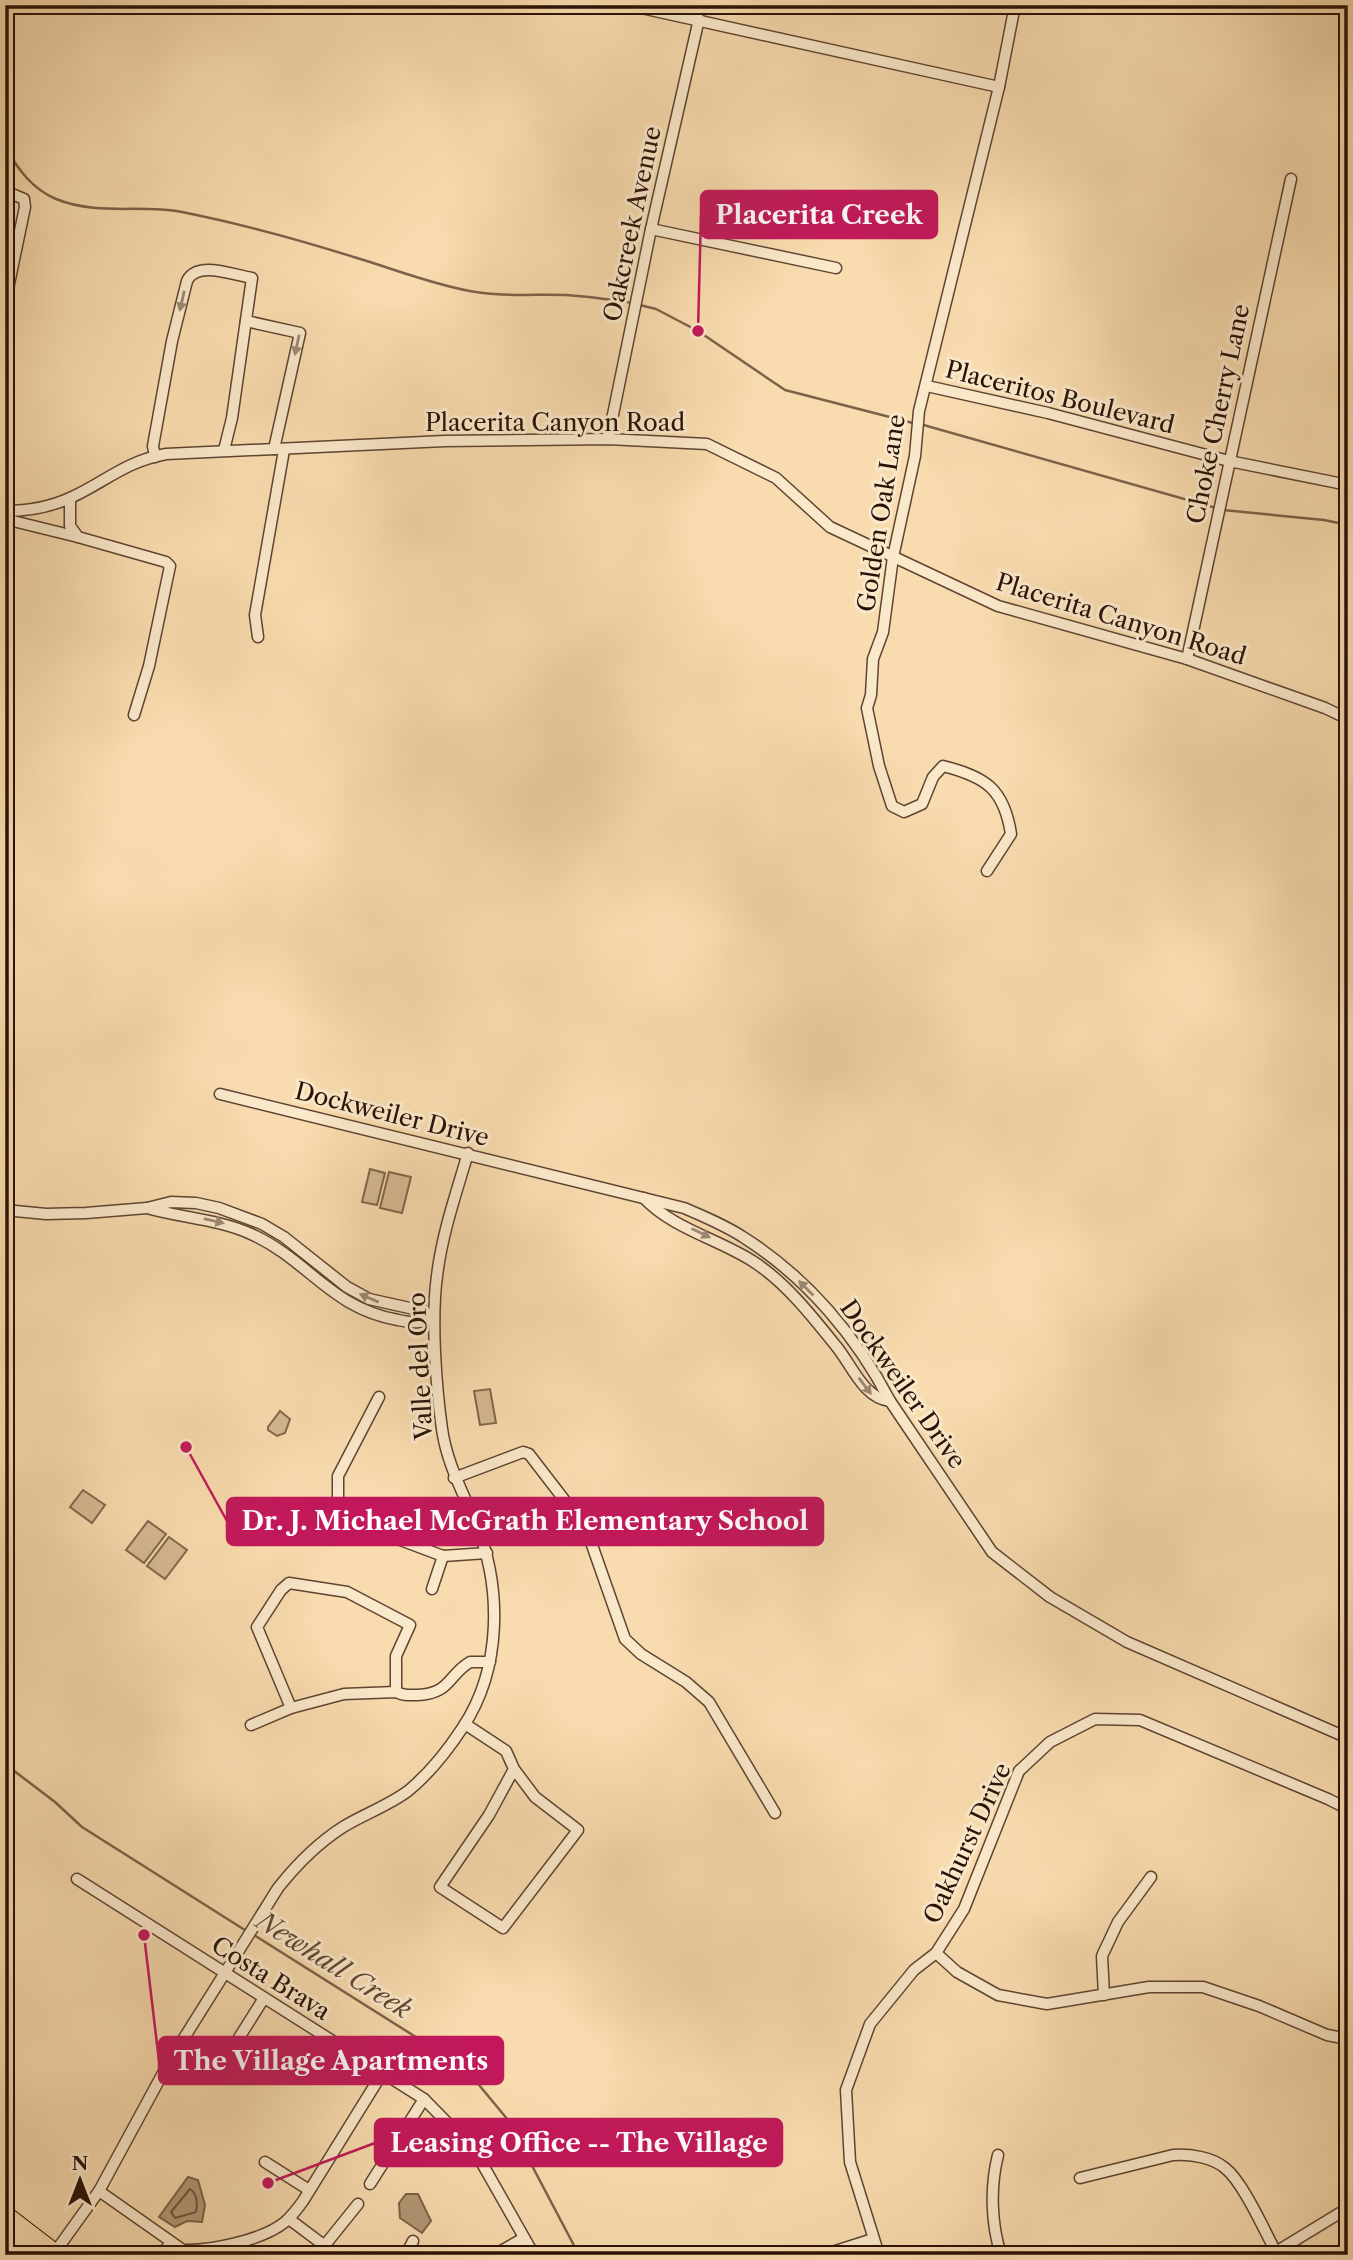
<svg xmlns="http://www.w3.org/2000/svg" width="1353" height="2260" font-family="'Libre Caslon Text',serif">
	<style>
		.green { fill: #d5b992; stroke: #80664c; stroke-width: 2 }
		.water { fill: #b29775; stroke: #7c6249; stroke-width: 2 }
		.lines { fill: none; stroke-linecap: round; stroke-linejoin: round }
		.shore { stroke: #6e543e; stroke-width: 2 }
		.stream { stroke: #7c6249; stroke-width: 2.5 }
		.minor-casing { stroke: #5e4431; stroke-width: 13 }
		.primary-casing { stroke: #2a1207; stroke-width: 20 }
		.minor { stroke: #fae8ca; stroke-width: 10 }
		.primary { stroke: #f8dbae; stroke-width: 18 }
		.oneway { fill: #9c8872 }
		.labels { text-anchor: middle; dominant-baseline: central; stroke-width: 6; stroke-linejoin: round; paint-order: stroke }
		.street-label { font-size: 24px; fill: #2a1207; stroke: #fae8ca }
		.water-label { font-size: 26px; font-style: italic; fill: #604733; stroke: #fae8ca }
		.leader { fill: none; stroke: #c2185b; stroke-width: 2.5 }
		.callout-dot { fill: #c2185b; stroke: #fae8ca; stroke-width: 2.5 }
		.callout { fill: #c2185b; stroke: #c2185b; stroke-width: 2.5 }
		.callout-label { font-size: 26px; text-anchor: middle; font-weight: bold; fill: #fff }
	</style>
	<rect width="100%" height="100%" fill="#f8dbae"/>
	<filter id="stains"><feTurbulence type="fractalNoise" baseFrequency=".00286" numOctaves="4"/><feColorMatrix values="0 0 0 0 .2 0 0 0 0 .09 0 0 0 0 .02 0 0 0 .5 -.17"/></filter>
	<radialGradient id="worn" r=".72"><stop offset=".6" stop-color="#630" stop-opacity="0"/><stop offset="1" stop-color="#630" stop-opacity=".3"/></radialGradient>
	<g class="green">
		<polygon points="370,1169 385,1173 377,1205 362,1202"/>
		<polygon points="389,1172 411,1177 402,1213 380,1208"/>
		<polygon points="490,1389 496,1423 480,1425 474,1391"/>
		<polygon points="280,1411 290,1419 285,1433 277,1436 268,1430 268,1427"/>
		<polygon points="83,1490 105,1505 92,1523 70,1507"/>
		<polygon points="148,1521 166,1534 144,1563 126,1550"/>
		<polygon points="169,1537 187,1550 165,1579 147,1566"/>
	</g>
	<g class="water">
		<polygon points="188,2177 198,2180 205,2205 202,2222 187,2221 175,2227 159,2217"/>
		<polygon points="406,2194 418,2194 431,2221 422,2233 400,2218 399,2203"/>
	</g>
	<g class="lines">
		<path class="shore" d="M190,2189C197,2193 198,2205 196,2212L175,2218L171,2212Z"/>
		<g class="stream">
			<path d="M5,147C18,169 32,189 56,199C98,216 140,204 182,212C242,224 300,240 357,258C394,269 431,284 470,291C501,297 533,294 565,295C588,296 611,300 634,303"/>
			<polyline points="640,305 656,309 698,331 785,390 913,423"/>
			<polyline points="920,424 1216,508"/>
			<polyline points="1223,510 1324,520 1348,525"/>
			<polyline points="5,1764 55,1802 82,1827 248,1932"/>
			<polyline points="254,1935 465,2068 508,2120 579,2255"/>
		</g>
		<defs>
			<g id="minor">
				<polyline points="628,5 999,87"/>
				<polyline points="5,191 24,199 25,207 5,303"/>
				<polyline points="651,229 836,268"/>
				<polyline points="246,321 300,333 274,449"/>
				<polyline points="927,386 1048,413 1229,461 1348,485"/>
				<polyline points="608,439 651,229 699,19"/>
				<path d="M155,457L153,446L172,341L187,281C197,260 233,275 252,278L232,418L224,450"/>
				<polyline points="70,498 70,526 78,537 166,562 170,566 149,666 134,715"/>
				<path d="M5,511C27,511 50,507 70,498C107,481 124,462 166,454L445,441L608,439L707,444L776,478L830,527L998,606L1187,659L1325,708L1348,719"/>
				<polyline points="5,512 13,521 78,537"/>
				<polyline points="5,624 8,631"/>
				<polyline points="258,637 255,615 284,450"/>
				<polyline points="1187,659 1291,179"/>
				<path d="M987,871L1011,834C1004,789 986,777 943,766L933,777L922,804L904,812L892,806L879,766L867,708L871,695L873,659L883,632L893,557L915,456L919,411L999,87L1015,5"/>
				<path d="M220,1094L684,1208C705,1217 727,1226 746,1239C807,1278 857,1337 890,1401L992,1552L1050,1597L1127,1642L1348,1738"/>
				<path d="M644,1198C673,1229 719,1239 754,1262C786,1283 812,1316 836,1346C852,1365 863,1398 890,1401"/>
				<path d="M147,1208C182,1218 218,1219 251,1234C309,1260 330,1308 398,1320C412,1323 422,1324 434,1317"/>
				<polyline points="5,1210 46,1214 86,1213 147,1208 171,1202 196,1203 219,1208 262,1224 284,1237 347,1287 369,1299 423,1311 434,1317"/>
				<polyline points="454,1478 523,1452 529,1454 586,1528 625,1639 641,1654 686,1682 709,1702 775,1813"/>
				<polyline points="297,1529 338,1529 387,1535 443,1556 487,1553"/>
				<polyline points="338,1529 338,1476 379,1397"/>
				<polyline points="432,1589 443,1556"/>
				<polyline points="291,1708 257,1627 281,1590 289,1583 347,1592 410,1625 396,1656 396,1692"/>
				<polyline points="465,1724 506,1751 514,1769 535,1797 578,1830 503,1928 440,1887 489,1815 514,1769"/>
				<path d="M251,1725L291,1708L344,1694L396,1692C404,1696 409,1695 418,1695C451,1693 447,1676 470,1662H490"/>
				<polyline points="77,1879 424,2099 475,2151 534,2255"/>
				<polyline points="936,1953 957,1972 998,1995 1047,2004 1149,1987 1203,1987 1259,2006 1327,2035 1348,2039"/>
				<polyline points="1104,1995 1102,1956 1118,1922 1151,1877"/>
				<polyline points="215,2076 264,1998"/>
				<path d="M998,2155C990,2187 991,2223 1001,2255"/>
				<polyline points="265,2162 309,2190"/>
				<path d="M1080,2178L1173,2155C1190,2154 1212,2157 1225,2168C1243,2182 1264,2230 1276,2252"/>
				<polyline points="370,2184 424,2099"/>
				<path d="M99,2191L183,2250C211,2251 263,2240 285,2222C292,2216 298,2208 303,2201L383,2072"/>
				<polyline points="289,2219 337,2255"/>
				<polyline points="325,2245 358,2204"/>
				<path d="M53,2255L99,2191L169,2062L278,1888C297,1864 318,1843 343,1827C364,1814 388,1806 408,1791C430,1773 448,1750 463,1727C502,1668 502,1587 476,1524C463,1492 447,1464 442,1429C436,1386 431,1319 437,1276C442,1234 456,1194 468,1153"/>
				<polyline points="162,2255 170,2243"/>
				<polyline points="406,2255 413,2241"/>
				<polyline points="494,2255 524,2238"/>
				<polyline points="823,2255 873,2239"/>
				<polyline points="879,2255 850,2162 846,2090 870,2024 914,1970 936,1953 964,1909 1019,1771 1050,1742 1095,1719 1140,1720 1328,1799 1348,1809"/>
				<polyline points="1271,2255 1348,2208"/>
			</g>
			<g id="primary">
				<polyline points="5,2215 57,2255"/>
				<polyline points="5,2236 30,2255"/>
			</g>
		</defs>
		<use href="#minor" class="minor-casing"/>
		<use href="#primary" class="primary-casing"/>
		<use href="#minor" class="minor"/>
		<use href="#primary" class="primary"/>
	</g>
	<defs><path id="oneway-solid" d="M-6-.8H1V-3.2L6.5 0L1 3.2V.8H-6Z" transform="scale(1.75)"/></defs>
	<g class="oneway">
		<use href="#oneway-solid" transform="translate(182 301) rotate(103)"/>
		<use href="#oneway-solid" transform="translate(297 345) rotate(102)"/>
		<use href="#oneway-solid" transform="translate(214 1221) rotate(13)"/>
		<use href="#oneway-solid" transform="translate(701 1233) rotate(26)"/>
		<use href="#oneway-solid" transform="translate(806 1288) rotate(-135)"/>
		<use href="#oneway-solid" transform="translate(369 1298) rotate(-157)"/>
		<use href="#oneway-solid" transform="translate(865 1386) rotate(53)"/>
	</g>
	<g class="labels">
		<g class="street-label">
			<text transform="translate(632 224) rotate(-78)">Oakcreek Avenue</text>
			<text transform="translate(1060 397) rotate(14)">Placeritos Boulevard</text>
			<text transform="translate(1218 414) rotate(-78)">Choke Cherry Lane</text>
			<text x="555" y="422">Placerita Canyon Road</text>
			<text transform="translate(881 513) rotate(-81)">Golden Oak Lane</text>
			<text transform="translate(1121 619) rotate(17)">Placerita Canyon Road</text>
			<text transform="translate(392 1114) rotate(14)">Dockweiler Drive</text>
			<text transform="translate(420 1366) rotate(-93)">Valle del Oro</text>
			<text transform="translate(903 1384) rotate(55)">Dockweiler Drive</text>
			<text transform="translate(967 1843) rotate(-65)">Oakhurst Drive</text>
			<text transform="translate(271 1978) rotate(32)">Costa Brava</text>
		</g>
		<g class="water-label">
			<text transform="translate(334 1965) rotate(32)">Newhall Creek</text>
		</g>
	</g>
	<path class="leader" d="M698 331L701 215M186 1447L227 1521M144 1935L159 2061M268 2183L375 2143"/>
	<g class="callout-dot">
		<circle cx="698" cy="331" r="7"/>
		<circle cx="186" cy="1447" r="7"/>
		<circle cx="144" cy="1935" r="7"/>
		<circle cx="268" cy="2183" r="7"/>
	</g>
	<g class="callout">
		<rect x="701" y="191" width="236" height="47" rx="7"/>
		<rect x="227" y="1498" width="596" height="47" rx="7"/>
		<rect x="159" y="2037" width="344" height="47" rx="7"/>
		<rect x="375" y="2119" width="407" height="47" rx="7"/>
	</g>
	<g class="callout-label">
		<text x="819" y="224">Placerita Creek</text>
		<text x="525" y="1530">Dr. J. Michael McGrath Elementary School</text>
		<text x="331" y="2070">The Village Apartments</text>
		<text x="579" y="2152">Leasing Office -- The Village</text>
	</g>
	<rect width="1353" height="2260" fill="none" stroke="#f8dbae" stroke-width="28"/>
	<rect x="7" y="7" width="1339" height="2246" fill="none" stroke="#2a1207" stroke-width="3.5"/>
	<rect x="14" y="14" width="1325" height="2232" fill="none" stroke="#2a1207" stroke-width="2"/>
	<g transform="translate(80 2180)" stroke="#fae8ca" stroke-width="5" paint-order="stroke">
	<path d="M0-5L12 26L0 18L-12 26Z" fill="#2a1207"/>
	<text y="-10" font-size="19" font-weight="bold" text-anchor="middle" fill="#2a1207">N</text>
	</g>
	<rect width="100%" height="100%" filter="url(#stains)"/>
	<rect width="100%" height="100%" fill="url(#worn)"/>
</svg>
